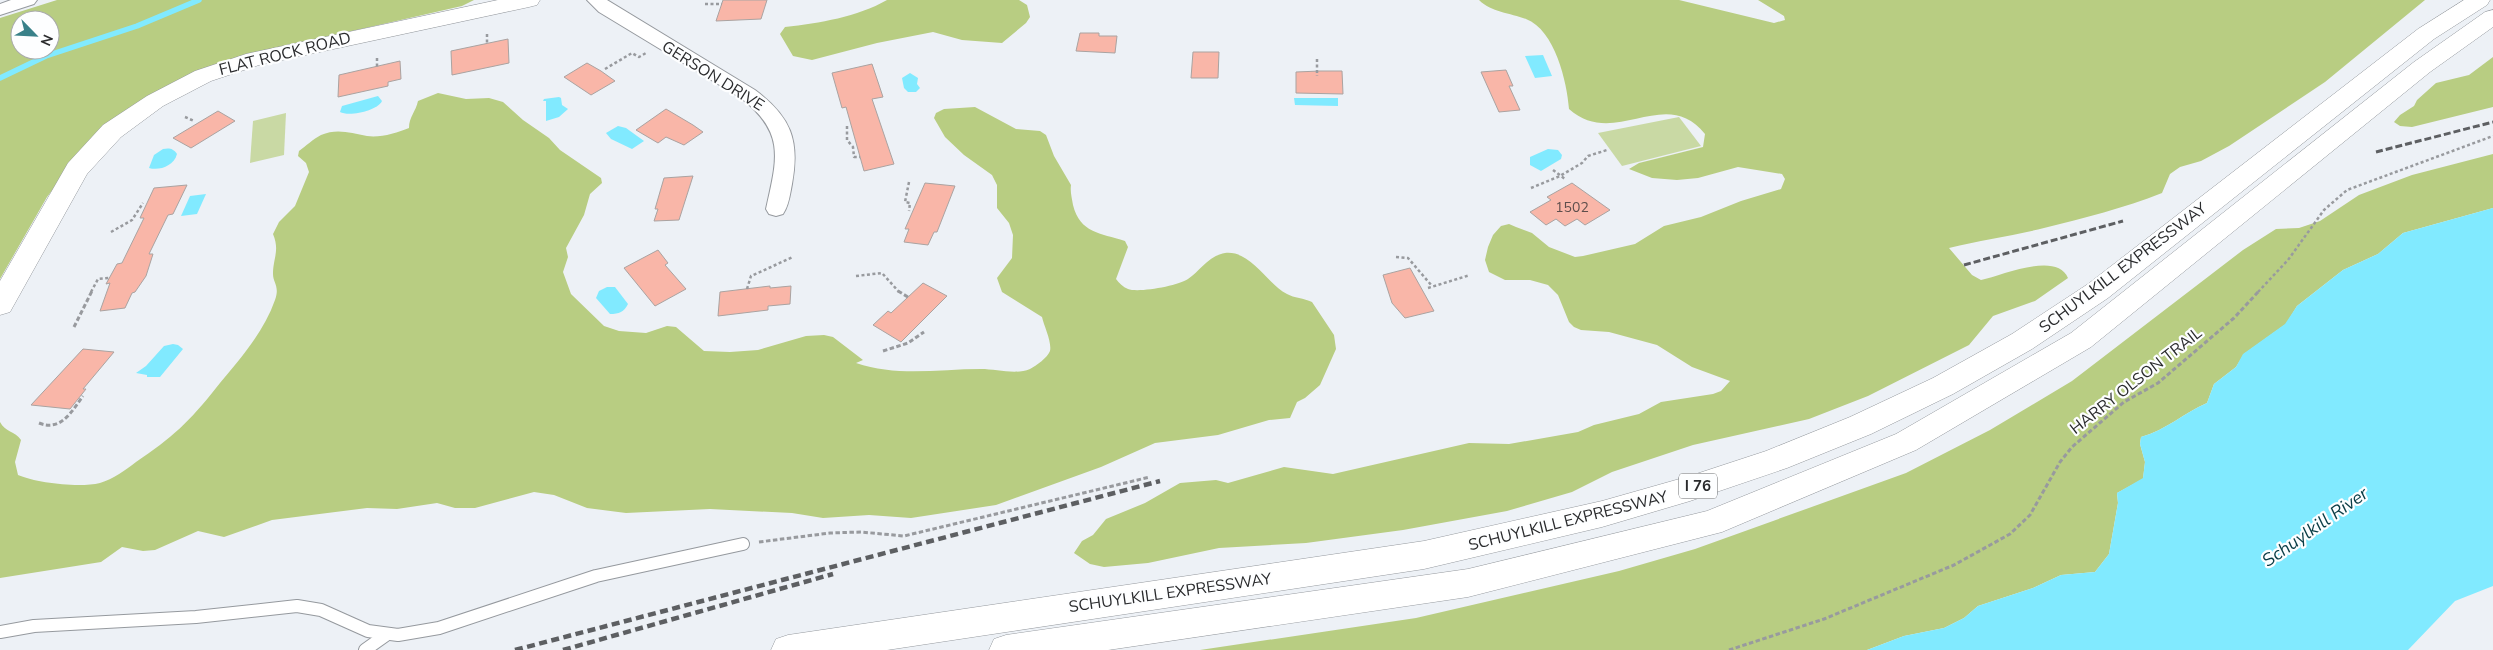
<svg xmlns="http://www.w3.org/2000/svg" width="2493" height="650" font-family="'Nunito Sans',sans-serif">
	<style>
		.green { fill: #c9d9a4 }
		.forest { fill: #b8cd82; fill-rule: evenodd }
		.water { fill: #81eaff }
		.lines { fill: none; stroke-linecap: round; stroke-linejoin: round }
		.stream { stroke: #81eaff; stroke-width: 5.5 }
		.building { fill: #f9b6a8; stroke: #aaa3a1 }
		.service-casing { stroke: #95999e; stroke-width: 14 }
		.minor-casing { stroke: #95999e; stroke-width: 2 }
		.tertiary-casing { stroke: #95999e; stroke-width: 1 }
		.motorway-casing { stroke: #95999e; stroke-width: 1 }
		.path-far1 { stroke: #989a9e; stroke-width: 2.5; stroke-dasharray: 3 2.5; stroke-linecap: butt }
		.path { stroke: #989a9e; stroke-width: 3; stroke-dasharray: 4.5 2.5; stroke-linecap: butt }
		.service { stroke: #fff; stroke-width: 12 }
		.minor { fill: #fff; fill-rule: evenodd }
		.tertiary { fill: #fff; fill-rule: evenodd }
		.motorway { fill: #fff; fill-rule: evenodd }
		.rail-far1 { stroke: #5d5f62; stroke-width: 3; stroke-dasharray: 7 3; stroke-linecap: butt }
		.rail { stroke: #5d5f62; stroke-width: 4.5; stroke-dasharray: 8 4.5; stroke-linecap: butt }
		.labels { text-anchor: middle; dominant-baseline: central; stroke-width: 4.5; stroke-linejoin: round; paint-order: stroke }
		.number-label { font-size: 14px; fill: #5e4e4c }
		.shield { fill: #fdfeff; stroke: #696a6c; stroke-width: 1 }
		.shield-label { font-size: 15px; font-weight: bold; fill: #2a2b2d }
		.street-label { font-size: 16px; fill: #2a2b2d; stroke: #fdfeff }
		.water-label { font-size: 18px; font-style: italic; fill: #0a3d46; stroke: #fdfeff }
	</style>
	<rect width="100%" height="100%" fill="#edf1f6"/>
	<g class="green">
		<polygon points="286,113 284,155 250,163 253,121"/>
		<polygon points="1679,117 1701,146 1622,166 1598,133"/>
	</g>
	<g class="forest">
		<path d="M57,0H474L462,6L239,57L95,135L47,197L0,279V18ZM20,20H50V50H20Z"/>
		<path d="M887,0H1019L1027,5L1030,17L1026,23L1002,43L962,40L933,32L877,43L812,60L793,56L780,34L785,27C820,23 857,17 887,0Z"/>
		<path d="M1479,0H1679L1774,23L1785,20L1784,16L1758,0H2425L2325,82L2229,146L2201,161L2180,167L2170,174L2162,193C2124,208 2084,218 2044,228C2012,236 1981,240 1949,248L1972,275L1981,280C2003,275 2057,251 2068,278L2035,301L1993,316L1969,345L1868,396L1809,419L1693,445L1612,472L1572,492L1507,511L1403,530L1306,543L1219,548L1148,563L1104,567L1090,564L1074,553L1082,541L1093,535L1106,519L1145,503L1180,483L1216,480L1228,483L1284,467L1333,474L1469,443L1509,444L1578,432L1594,425L1639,414L1661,402L1713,394L1721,391L1730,381L1692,367L1657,345L1609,332L1581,330L1574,327L1569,322L1558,295L1548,285L1530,280H1505L1489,272L1485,260L1488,247L1493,235L1501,226L1509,224L1516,227L1532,233L1549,247L1575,257L1583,256L1635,244L1664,226L1701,217L1741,201L1781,189L1785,179L1782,174L1738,167L1698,178L1677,180L1652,178L1629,169L1639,163L1703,147L1705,134C1665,84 1615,150 1569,109C1567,82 1555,30 1526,19C1510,13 1491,12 1479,0Z"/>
		<polygon points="2493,57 2493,107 2412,127 2400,126 2394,122 2400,115 2414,106 2417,100 2436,83 2469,75"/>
		<path d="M438,93L466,99L489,98L503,102L523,120L549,138L560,150L601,178L602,183L590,194L584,215L566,248L568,257L563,272L571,294L604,326L619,331L646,333L667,326L676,327L704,351L730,352L758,350L806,336L824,335L833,337L863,360L856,363C897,377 939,369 981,369C996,369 1016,375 1030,369C1036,366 1048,357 1050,351C1052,342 1044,326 1042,317L1002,292L997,278L1012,258L1013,235L1009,223L997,208V185L992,175L964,155L945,137L934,118L936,113L944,109L975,107L1016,129L1040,131L1046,135L1054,156L1071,185C1070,192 1072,198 1073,205C1080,233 1100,233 1125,241L1128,247L1116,279C1119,283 1123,287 1128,289C1138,293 1178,286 1188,279C1200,271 1208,256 1225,253C1251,250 1267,284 1287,294C1294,298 1304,298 1312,302L1334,335L1336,349L1320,385L1305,398L1297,402L1290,418L1269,420L1218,435L1155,443L1101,467L996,505L911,518L869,515L823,518L792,513L710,509L626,513L587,508L554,495L534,492L475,508H455L437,503L397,509L367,508L272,520L224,537L198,531L155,550L143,551L122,547L101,562L0,578V422C5,432 15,431 21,440L15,462L18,475C37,483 79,488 100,483C113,479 126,470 136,462C172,438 190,421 216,388C239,360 263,334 275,300C280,286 273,283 273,274C273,258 280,251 273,234L279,222L295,206L309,172L306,163L298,156L299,151C306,146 313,139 321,135C337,128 351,133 367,136C380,138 397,133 409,128C409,117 416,111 418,101Z"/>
		<path d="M2493,154V208L2403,233L2378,254L2343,270L2297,306L2286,324L2244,354L2236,367L2214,384L2207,403C2184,413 2166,430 2141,437L2140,444L2145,462L2143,479L2117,493L2118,503L2109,554L2095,572L2061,575L2033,588L1978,606L1964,618L1944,628L1904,636L1867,650H1200L1416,618L1619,571L1695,549L1906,473L1990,430L2072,381L2243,250L2276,229L2299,228L2320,221L2359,195L2412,175Z"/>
	</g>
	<g class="water">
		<polygon points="1543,55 1552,76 1535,78 1525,56"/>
		<polygon points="910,73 918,78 917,84 920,88 916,92 908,92 904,88 902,78"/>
		<path d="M378,96L382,101C377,111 349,117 340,112L342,106Z"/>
		<polygon points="559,97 561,98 562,105 568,109 559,117 546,121 546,101 543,101 544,99"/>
		<polygon points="1294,98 1338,98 1338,106 1295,105"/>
		<polygon points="618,126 626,128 644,141 632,149 611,139 606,133"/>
		<path d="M163,149C169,148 173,148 177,154C174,166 159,171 149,168L154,155Z"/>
		<polygon points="1548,149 1558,150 1562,155 1561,159 1541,171 1530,165 1530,157"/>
		<polygon points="206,194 197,214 181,216 190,196"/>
		<path d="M2493,208V586L2455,601L2408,650H1867L1904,636L1944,628L1964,618L1978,606L2033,588L2061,575L2095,572L2109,554L2118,503L2117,493L2143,478L2145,462L2140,444L2141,437C2166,430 2184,413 2207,403L2214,384L2236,367L2243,354L2285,324L2297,306L2343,270L2378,254L2403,233Z"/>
		<path d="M607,287H615L628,304C624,312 619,314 610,314L596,298L599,291Z"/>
		<polygon points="173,344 178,345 183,349 160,377 147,377 147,375 136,373 146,366 164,346"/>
	</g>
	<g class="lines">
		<polyline class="stream" points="0,78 46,56 137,26 199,0"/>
	</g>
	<g class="building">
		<polygon points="723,0 767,0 761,19 716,21"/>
		<polygon points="1080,33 1099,33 1099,36 1117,36 1115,53 1076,51"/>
		<polygon points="508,39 509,63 452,75 451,51"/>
		<polygon points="1193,52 1219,52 1218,78 1191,78"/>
		<polygon points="400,61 401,79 388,82 388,86 338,97 339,75"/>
		<polygon points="587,63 601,71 615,81 591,95 564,77"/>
		<polygon points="872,64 883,97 872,99 894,164 864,171 846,107 842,108 832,73"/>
		<polygon points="1506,70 1513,86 1509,86 1520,110 1499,112 1481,72"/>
		<polygon points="1320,71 1342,71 1343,94 1296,93 1296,72"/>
		<polygon points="666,109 693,125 703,132 684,145 666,137 658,143 636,130"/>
		<polygon points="218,111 235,121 191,148 173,138"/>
		<polygon points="693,176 679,220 654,221 658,209 655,209 664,178"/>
		<polygon points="925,183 955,186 937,232 934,232 928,245 904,242 909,229 905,229"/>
		<polygon points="1572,183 1610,210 1585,225 1577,219 1565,226 1556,219 1546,225 1530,212 1551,200 1547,197"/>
		<polygon points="187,185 173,214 168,215 149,254 153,254 146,276 135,292 132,293 125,308 100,311 110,283 106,284 117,264 122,263 144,218 140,218 154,188"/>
		<polygon points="658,250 668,263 665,265 686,289 655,306 624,268"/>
		<polygon points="1410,268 1434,311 1405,318 1392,303 1383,275"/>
		<polygon points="923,283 947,296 901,342 873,325 888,311 891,313"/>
		<polygon points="770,286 770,288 791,286 790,304 768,306 768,310 718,316 720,292"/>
		<polygon points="83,349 114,352 83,389 86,389 70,409 31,405"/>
	</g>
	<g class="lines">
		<defs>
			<g id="service">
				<polyline points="0,632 34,626 196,617 297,606 321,610 368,631 398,635 439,628 596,576 743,544"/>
				<polyline points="365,650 386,635"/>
			</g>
			<g id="minor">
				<polygon points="11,0 37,0 34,4 0,15 0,4"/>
				<path d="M587,0H607L755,90C791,117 800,140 792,184C790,194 789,205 783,214L776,216L769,214L766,209C777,159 786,133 741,98L599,12Z"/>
			</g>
			<polygon id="tertiary" points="498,0 540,0 537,5 529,7 259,65 211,81 163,106 121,137 87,174 10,312 0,315 0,281 68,163 103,125 147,96 195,71 246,54"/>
			<g id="motorway">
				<polygon points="2464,0 2490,0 2487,5 2434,39 2108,298 2032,349 1953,394 1871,434 1787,468 1690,501 1602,527 1424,569 887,650 771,650 776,639 788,635 1424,541 1602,501 1690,476 1766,451 1850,417 1933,378 2012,334 2088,284 2418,29"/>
				<polygon points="2493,10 2493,27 2430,72 2091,347 1916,450 1722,532 1468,597 1108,650 989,650 994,639 1006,635 1468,569 1707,511 1896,434 2071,333 2414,62 2485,12"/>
			</g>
		</defs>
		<use href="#service" class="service-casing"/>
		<use href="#minor" class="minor-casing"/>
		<use href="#tertiary" class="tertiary-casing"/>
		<use href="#motorway" class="motorway-casing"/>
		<g class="path-far1">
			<polyline points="705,4 722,4"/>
			<polyline points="487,34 487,43"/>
			<polyline points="377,58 377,67"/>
			<polyline points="1317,59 1317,76"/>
			<polyline points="605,69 632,53 639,57 646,53"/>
			<polyline points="185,117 194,121"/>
			<polyline points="847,126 847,140 853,147 854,157 860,157"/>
			<polyline points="1553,170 1565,179"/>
			<polyline points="909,182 905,202 910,203 909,211"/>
			<polyline points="1531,188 1560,176 1582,163 1588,156 1607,150"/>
			<polyline points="111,232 132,220 143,203"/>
			<polyline points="1396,257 1408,258 1432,286"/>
			<polyline points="856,276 882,273 899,292"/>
			<polyline points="1428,288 1470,275"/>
			<polyline points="747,289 751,276 793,257"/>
			<polyline points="91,292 98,279 109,278"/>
			<polyline points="2258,292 2288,260 2324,210 2347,190 2493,136"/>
		</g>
		<g class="path">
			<polyline points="898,291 908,297"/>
			<polyline points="74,327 92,291"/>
			<polyline points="883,351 908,343 924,332"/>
			<path d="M39,423C61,432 72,411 83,396"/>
			<polyline points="759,542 830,533 861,532 904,536 1150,477"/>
			<polyline points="1729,650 1824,619 1954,565 2010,534 2030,515 2060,462 2072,447 2124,402 2158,383 2234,318 2259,291"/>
		</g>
		<use href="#service" class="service"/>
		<use href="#minor" class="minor"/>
		<use href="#tertiary" class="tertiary"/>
		<use href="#motorway" class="motorway"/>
		<g class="rail-far1">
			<polyline points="2376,152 2493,122"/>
			<polyline points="1964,265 2123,221"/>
		</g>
		<g class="rail">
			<polyline points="515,650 1160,481"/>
			<polyline points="563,650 833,574"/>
		</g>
	</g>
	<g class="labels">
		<g class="number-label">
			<text x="1572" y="207">1502</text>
		</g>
		<rect class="shield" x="1679" y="473.5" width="38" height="25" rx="4"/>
		<g class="shield-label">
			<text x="1698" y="486">I 76</text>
		</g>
		<g class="street-label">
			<text transform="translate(285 54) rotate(-14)">FLAT ROCK ROAD</text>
			<text transform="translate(713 76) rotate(32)">GERSON DRIVE</text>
			<text transform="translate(2123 268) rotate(-37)">SCHUYLKILL EXPRESSWAY</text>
			<text transform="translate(2136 381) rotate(-38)">HARRY OLSON TRAIL</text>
			<text transform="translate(1568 521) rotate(-14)">SCHUYLKILL EXPRESSWAY</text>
			<text transform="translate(1170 593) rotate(-8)">SCHUYLKILL EXPRESSWAY</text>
		</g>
		<g class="water-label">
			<text transform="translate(2315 527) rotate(-35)">Schuylkill River</text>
		</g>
	</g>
	<g transform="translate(35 35) rotate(114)"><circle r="24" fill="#fdfeff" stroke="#a9aaab"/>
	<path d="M0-4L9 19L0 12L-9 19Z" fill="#398189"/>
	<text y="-8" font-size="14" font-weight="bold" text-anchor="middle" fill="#2a2b2d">N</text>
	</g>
</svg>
